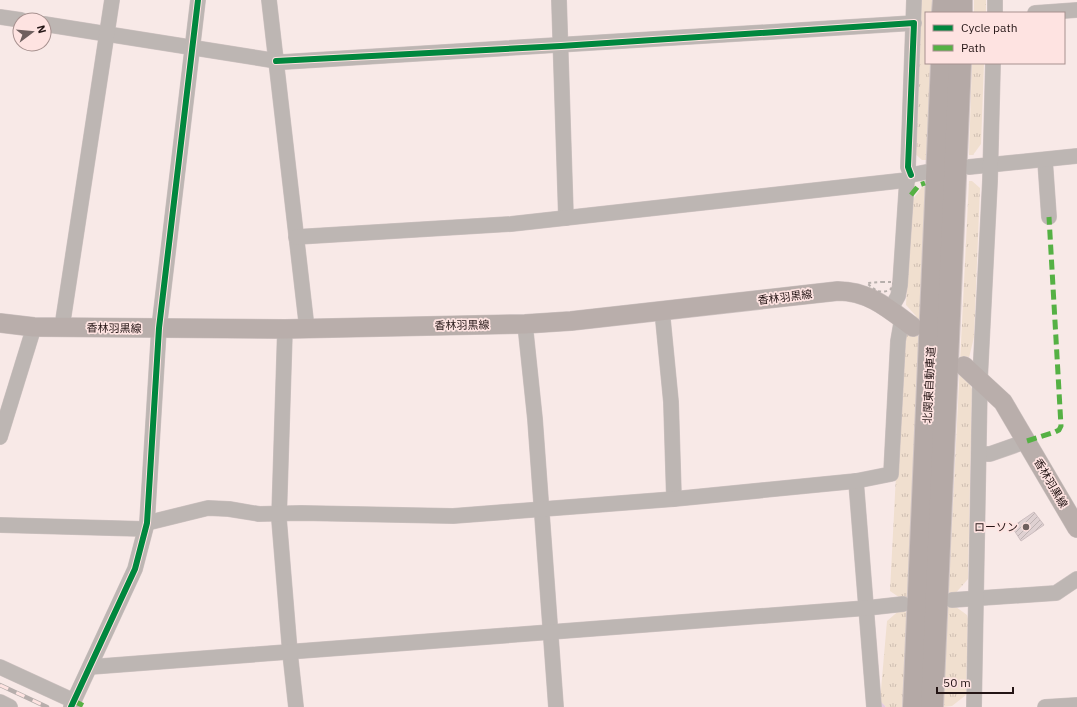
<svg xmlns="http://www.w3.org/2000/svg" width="1077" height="707" font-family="'IBM Plex Sans','Noto Sans JP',sans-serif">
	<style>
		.grass { fill: url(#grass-tufts) }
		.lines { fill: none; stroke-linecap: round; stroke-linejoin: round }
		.stream { stroke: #e4cadf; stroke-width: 3 }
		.building { fill: url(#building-hatch); stroke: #cdbec0 }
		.minor-casing { stroke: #d0c4c3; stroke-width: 16 }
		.major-casing { stroke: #d0c4c3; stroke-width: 20 }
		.highway-casing { stroke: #d0c4c3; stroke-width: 24 }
		.path { stroke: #b7afac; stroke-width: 2; stroke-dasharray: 3 3; stroke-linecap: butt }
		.minor { stroke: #bdb6b3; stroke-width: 15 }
		.major { stroke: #b9aeab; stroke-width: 19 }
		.highway { stroke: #b4a9a6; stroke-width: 22 }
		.rail-casing { stroke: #b7aeac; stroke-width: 4.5 }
		.rail { stroke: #fee3e1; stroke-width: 3; stroke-dasharray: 9; stroke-linecap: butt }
		.quiet { stroke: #55b144; stroke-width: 5; stroke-dasharray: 10 5; stroke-linecap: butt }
		.cycleway-casing { stroke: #fee3e1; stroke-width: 8 }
		.cycleway { stroke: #00873e; stroke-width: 6 }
		.poi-dot { fill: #6e5f5e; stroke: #fee3e1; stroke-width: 1.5 }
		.labels { text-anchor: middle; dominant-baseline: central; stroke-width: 3.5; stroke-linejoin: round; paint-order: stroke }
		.street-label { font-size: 11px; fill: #241515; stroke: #fee3e1 }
		.poi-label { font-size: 11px; fill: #241515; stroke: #fee3e1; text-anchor: end }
	</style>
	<defs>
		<pattern id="grass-tufts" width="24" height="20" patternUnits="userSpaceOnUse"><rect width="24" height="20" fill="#f0dfcf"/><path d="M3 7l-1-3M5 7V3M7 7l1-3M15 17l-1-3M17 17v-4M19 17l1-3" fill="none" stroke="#cebeb1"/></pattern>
		<pattern id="building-hatch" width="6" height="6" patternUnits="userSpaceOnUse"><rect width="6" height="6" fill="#dfd1d2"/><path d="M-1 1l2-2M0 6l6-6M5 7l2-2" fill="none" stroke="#bfb3b3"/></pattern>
	</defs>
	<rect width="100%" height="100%" fill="#f8e9e7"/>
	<g class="grass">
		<polygon points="920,0 932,0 932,13 926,13 926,63 930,63 927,160 922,160 914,153"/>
		<rect x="974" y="0" width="12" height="13"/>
		<polygon points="972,63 984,63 981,144 973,155 969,155"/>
		<polygon points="969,181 972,181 980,188 974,337 969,358 967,356 963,372 972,389 968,579 953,596 952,604 967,615 968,619 966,695 952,706 943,707"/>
		<polygon points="922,187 925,187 903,707 886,707 880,701 887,621 902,608 903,600 890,591 903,340 909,331 911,333 916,316 906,305 911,202"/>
	</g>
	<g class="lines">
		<polyline class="stream" points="879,702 884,707"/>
	</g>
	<polygon class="building" points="1034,512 1044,525 1021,541 1012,527"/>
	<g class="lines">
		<defs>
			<g id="minor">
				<polyline points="269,0 307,329"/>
				<polyline points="559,0 566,218"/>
				<polyline points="995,13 995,0"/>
				<polyline points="1035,13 1077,10"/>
				<polyline points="0,17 21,20"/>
				<polyline points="44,24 283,62 914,23"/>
				<polyline points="1045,160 1049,217"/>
				<polyline points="969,167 1077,156"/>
				<polyline points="911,175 908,167 914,0"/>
				<polyline points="296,237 511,224 907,180"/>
				<polyline points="662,310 671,402 674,499"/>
				<polyline points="890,310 898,296 900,285 907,180 911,175 926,172"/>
				<polyline points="525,324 535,419 556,707"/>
				<polyline points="62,327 112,0"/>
				<polyline points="285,329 279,519 290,653 296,707"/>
				<polyline points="0,437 34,327"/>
				<polyline points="979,454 990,454 1027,441"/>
				<polyline points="856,481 874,707"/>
				<polyline points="147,523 208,508 229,509 259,514 301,513 453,516 674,499 856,481 891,474 898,341 902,318"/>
				<polyline points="0,525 145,529"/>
				<polyline points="952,600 1056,593 1077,579"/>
				<polyline points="0,667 74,701"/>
				<polyline points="90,667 867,608 903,604"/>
				<polyline points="0,702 10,707"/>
				<polyline points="71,707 135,569 147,523 159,328 198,0"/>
				<polyline points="974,707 980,379 990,181 993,63"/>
				<polyline points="1045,707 1077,705"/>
			</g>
			<g id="major">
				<path d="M0,323L34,327L285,329L525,324L571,321L838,291C869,291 889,309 913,327"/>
				<polyline points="964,366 1003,402 1077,528"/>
			</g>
			<g id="highway">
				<polyline points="943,13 944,0"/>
				<polyline points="961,13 961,0"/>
				<polyline points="914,707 942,63"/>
				<polyline points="932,707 960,63"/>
			</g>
		</defs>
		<use href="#minor" class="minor-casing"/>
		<use href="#major" class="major-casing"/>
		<use href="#highway" class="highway-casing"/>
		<path class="path" d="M882,282H894L891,289C881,295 874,290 867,283Z"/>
		<use href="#minor" class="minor"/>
		<use href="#major" class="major"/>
		<use href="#highway" class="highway"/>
		<defs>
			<polyline id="rail" points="0,685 47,707"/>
		</defs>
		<use href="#rail" class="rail-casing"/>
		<use href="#rail" class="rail"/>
		<g class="quiet">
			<polyline points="911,195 919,185 925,183"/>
			<polyline points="1027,441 1055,432 1059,430 1061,426 1049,217"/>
			<polyline points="74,701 86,707"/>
		</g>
		<defs>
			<g id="cycleway">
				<polyline points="276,61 561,46 914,23 908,167 911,175"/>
				<polyline points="71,707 135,569 147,523 159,328 198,0"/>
			</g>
		</defs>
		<use href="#cycleway" class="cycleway-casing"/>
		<use href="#cycleway" class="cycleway"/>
	</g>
	<circle class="poi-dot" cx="1026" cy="527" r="4"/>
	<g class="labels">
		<g class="street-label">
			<text transform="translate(785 297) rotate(-7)">香林羽黒線</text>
			<text transform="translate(462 325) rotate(-1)">香林羽黒線</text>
			<text transform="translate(114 328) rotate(1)">香林羽黒線</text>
			<text transform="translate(929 385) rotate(-87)">北関東自動車道</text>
			<text transform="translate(1051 483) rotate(60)">香林羽黒線</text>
		</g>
		<g class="poi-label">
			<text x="1018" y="527">ローソン</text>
		</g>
	</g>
	<rect x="925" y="12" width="140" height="52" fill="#fee3e1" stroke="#a7918f"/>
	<rect x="933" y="25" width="20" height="6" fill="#00873e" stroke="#a7918f"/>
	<text x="961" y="32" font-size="12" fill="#241515">Cycle path</text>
	<rect x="933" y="45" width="20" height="6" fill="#55b144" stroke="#a7918f"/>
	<text x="961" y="52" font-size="12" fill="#241515">Path</text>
	<g transform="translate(32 32) rotate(74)"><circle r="19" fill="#fee3e1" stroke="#a7918f"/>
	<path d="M0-3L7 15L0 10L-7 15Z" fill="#6e5f5e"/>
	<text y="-6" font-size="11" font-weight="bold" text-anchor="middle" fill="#241515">N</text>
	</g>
	<path d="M937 687v6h76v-6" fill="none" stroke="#241515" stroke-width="2"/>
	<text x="943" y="687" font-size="12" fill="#241515" stroke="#fee3e1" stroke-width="3" paint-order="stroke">50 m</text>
</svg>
